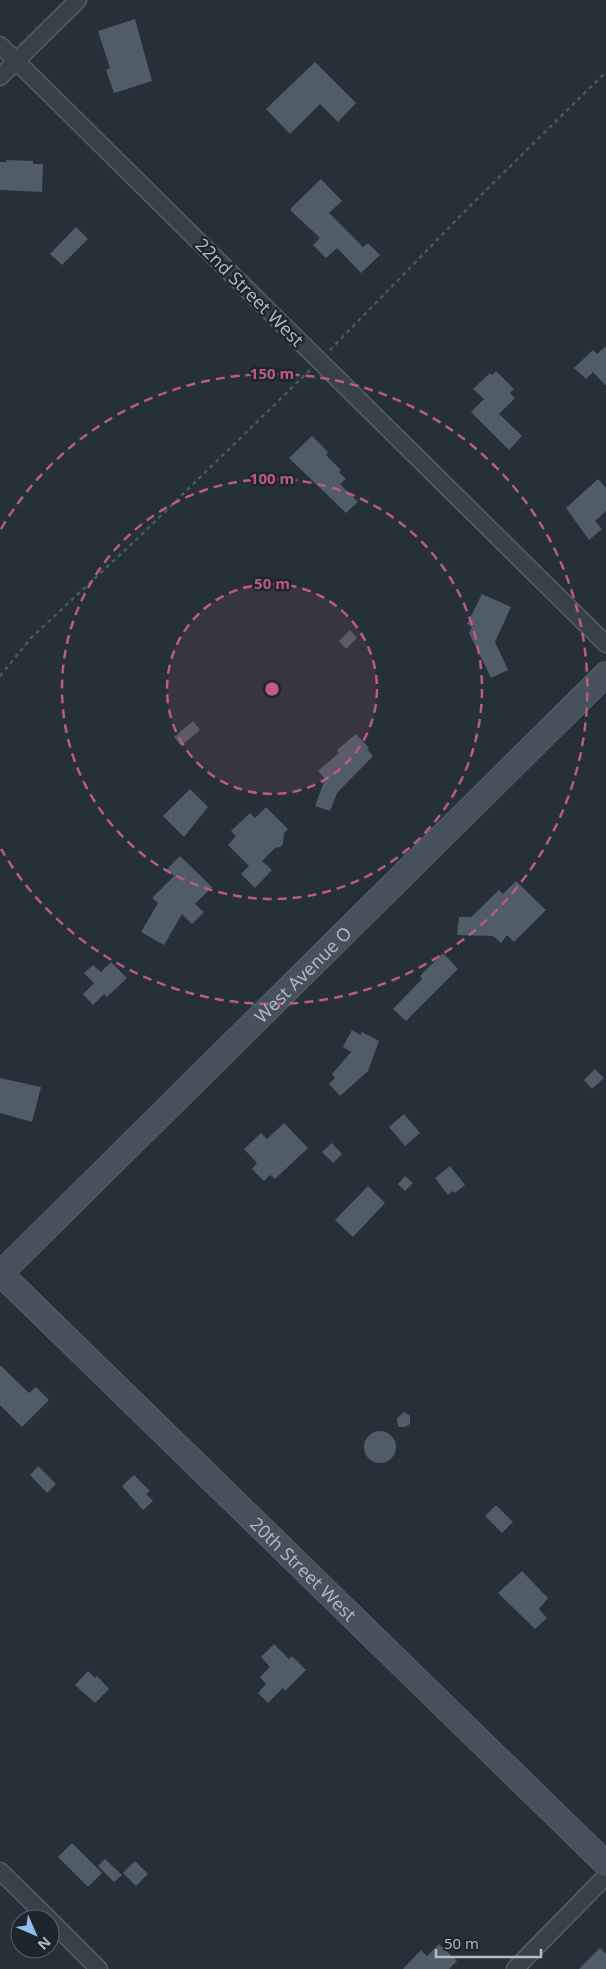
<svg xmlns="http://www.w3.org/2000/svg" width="606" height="1969" font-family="'Open Sans',sans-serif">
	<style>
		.building { fill: #505c67 }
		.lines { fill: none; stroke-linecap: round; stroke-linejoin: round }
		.street-casing { stroke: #565f68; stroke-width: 19 }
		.secondary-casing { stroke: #565f68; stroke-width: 26 }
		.path { stroke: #485b5b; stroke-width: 2.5; stroke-dasharray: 4 4; stroke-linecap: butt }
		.street { stroke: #38414a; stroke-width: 16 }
		.secondary { stroke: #47515c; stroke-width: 24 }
		.ring { fill: none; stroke: #bc5a85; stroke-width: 2.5; stroke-dasharray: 9 6 }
		.labels { text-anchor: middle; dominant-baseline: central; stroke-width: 5; stroke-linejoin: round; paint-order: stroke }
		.street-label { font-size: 18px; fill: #b4bcc5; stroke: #1d262f }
		.centre { fill: #bc5a85; stroke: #1d262f; stroke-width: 2.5 }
		.ring-label { font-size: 15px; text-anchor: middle; font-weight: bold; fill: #bc5a85; stroke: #1d262f; stroke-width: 5; stroke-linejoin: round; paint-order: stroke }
	</style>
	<rect width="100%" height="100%" fill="#253039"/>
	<g class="building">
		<polygon points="135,19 152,81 114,93 106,70 110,68 98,31"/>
		<polygon points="315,62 356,103 338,122 320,104 290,134 266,109"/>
		<polygon points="6,160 33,161 33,164 43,164 42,192 0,190 0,162 6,162"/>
		<polygon points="321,179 342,201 329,213 363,247 368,243 380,255 361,273 337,248 326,258 313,245 320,238 291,211 291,208"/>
		<polygon points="76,227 88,239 62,265 50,254"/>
		<polygon points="606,346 606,386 593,372 586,379 574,368 593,350 597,354"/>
		<polygon points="496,371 514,389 510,393 515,398 499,414 522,436 509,450 471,412 484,399 473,389 490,373 492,375"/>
		<polygon points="312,436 328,452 326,455 341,470 339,472 346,479 340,484 358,502 346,513 289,458"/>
		<polygon points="598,479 606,488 606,511 595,521 602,529 589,540 566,508"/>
		<polygon points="482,594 511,607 495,642 508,670 491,678 469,633 472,627 467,624"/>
		<polygon points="350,630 357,638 346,649 339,641"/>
		<polygon points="193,721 200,730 181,746 174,737"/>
		<polygon points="356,734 369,748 367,749 373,756 337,793 330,811 315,806 325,779 318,771 339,753 337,750"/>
		<polygon points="190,789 208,807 184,837 163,816"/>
		<polygon points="266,807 288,829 284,833 283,844 280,847 275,848 262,861 272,870 255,888 241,874 249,866 228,845 236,836 231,831 250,813 255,818"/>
		<polygon points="180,856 212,887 195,904 204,912 192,924 182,914 164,945 141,932 158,903 152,898 174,876 167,869"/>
		<polygon points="516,881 546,910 514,942 507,935 501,943 493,936 457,935 459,917 471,917 499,890 503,894"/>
		<polygon points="443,953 458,969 406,1021 393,1009 422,979 420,976"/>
		<polygon points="111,962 127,978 107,997 104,994 93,1005 83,994 94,983 84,973 93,965 101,972"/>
		<polygon points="352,1030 360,1035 362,1032 379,1041 368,1071 340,1096 329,1084 335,1078 332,1074 351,1052 343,1047"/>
		<polygon points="595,1069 604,1078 592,1089 584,1080"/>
		<polygon points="0,1078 41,1087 32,1122 0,1113"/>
		<polygon points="404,1114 420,1133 405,1146 389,1127"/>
		<polygon points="284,1123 308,1148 275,1179 270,1175 264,1181 252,1169 257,1163 244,1149 261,1133 267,1139"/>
		<polygon points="332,1143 342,1154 333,1163 322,1152"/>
		<polygon points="450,1166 465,1185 455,1193 453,1191 448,1195 435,1178"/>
		<polygon points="405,1176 413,1183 405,1191 398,1184"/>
		<polygon points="368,1186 385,1203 353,1237 335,1220"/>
		<polygon points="0,1365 29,1393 36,1387 49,1400 22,1427 0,1405"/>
		<polygon points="404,1412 410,1416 410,1424 405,1427 398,1427 397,1418"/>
		<circle cx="380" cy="1447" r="16"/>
		<polygon points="38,1466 56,1484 47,1493 30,1475"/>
		<polygon points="134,1475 150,1491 146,1494 153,1501 143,1510 122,1486"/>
		<polygon points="496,1505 513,1522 502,1533 485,1516"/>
		<polygon points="522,1571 548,1598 539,1609 547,1618 535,1629 498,1593"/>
		<polygon points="274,1644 289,1659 292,1656 306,1670 285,1691 283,1688 268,1703 258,1693 266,1684 260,1677 270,1667 261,1657"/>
		<polygon points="88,1671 95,1678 97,1676 109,1689 95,1703 75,1685"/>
		<polygon points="72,1843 102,1873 88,1887 58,1857"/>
		<polygon points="105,1859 122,1875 114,1882 98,1866"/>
		<polygon points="135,1861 148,1874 136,1886 123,1873"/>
		<polygon points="439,1944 457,1961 449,1969 403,1969 421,1950 427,1956"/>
		<polygon points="600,1948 606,1954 606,1969 579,1969"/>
	</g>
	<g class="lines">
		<defs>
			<g id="street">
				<polyline points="0,45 606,644"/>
				<polyline points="0,77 78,0"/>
				<polyline points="0,1871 49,1919"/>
				<polyline points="50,1920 99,1969"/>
				<polyline points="515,1969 606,1876"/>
			</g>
			<g id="secondary">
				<path id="s1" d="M0,1273L606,1864"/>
				<path id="s2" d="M0,1274L606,674"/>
			</g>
		</defs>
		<use href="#street" class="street-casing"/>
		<use href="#secondary" class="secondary-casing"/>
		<g class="path">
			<polyline points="330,350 474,202 606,72"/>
			<polyline points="0,676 31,638 139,537 310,370"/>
		</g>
		<use href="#street" class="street"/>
		<use href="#secondary" class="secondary"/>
	</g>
	<circle cx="272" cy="689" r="105" fill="#bc5a85" fill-opacity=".12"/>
	<g class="ring">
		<circle cx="272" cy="689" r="105"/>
		<circle cx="272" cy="689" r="210"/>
		<path d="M1 529A315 315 0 1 1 1 849"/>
	</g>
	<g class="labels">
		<g class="street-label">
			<text transform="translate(250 292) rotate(45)">22nd Street West</text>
			<text stroke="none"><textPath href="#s2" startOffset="426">West Avenue O</textPath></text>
			<text stroke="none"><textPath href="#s1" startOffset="424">20th Street West</textPath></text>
		</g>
	</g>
	<circle cx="272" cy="689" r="8" class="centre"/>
	<g class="ring-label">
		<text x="272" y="379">150 m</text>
		<text x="272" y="484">100 m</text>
		<text x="272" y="589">50 m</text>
	</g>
	<g transform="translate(35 1934) rotate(135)"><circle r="24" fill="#1d262f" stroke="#59626b"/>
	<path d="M0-4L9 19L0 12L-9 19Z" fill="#90beee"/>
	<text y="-8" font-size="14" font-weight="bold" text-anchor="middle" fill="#b4bcc5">N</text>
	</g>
	<path d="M436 1949v8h105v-8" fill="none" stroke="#b4bcc5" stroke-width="2.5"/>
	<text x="444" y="1949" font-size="15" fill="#b4bcc5" stroke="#1d262f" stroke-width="4" paint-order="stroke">50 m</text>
</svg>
